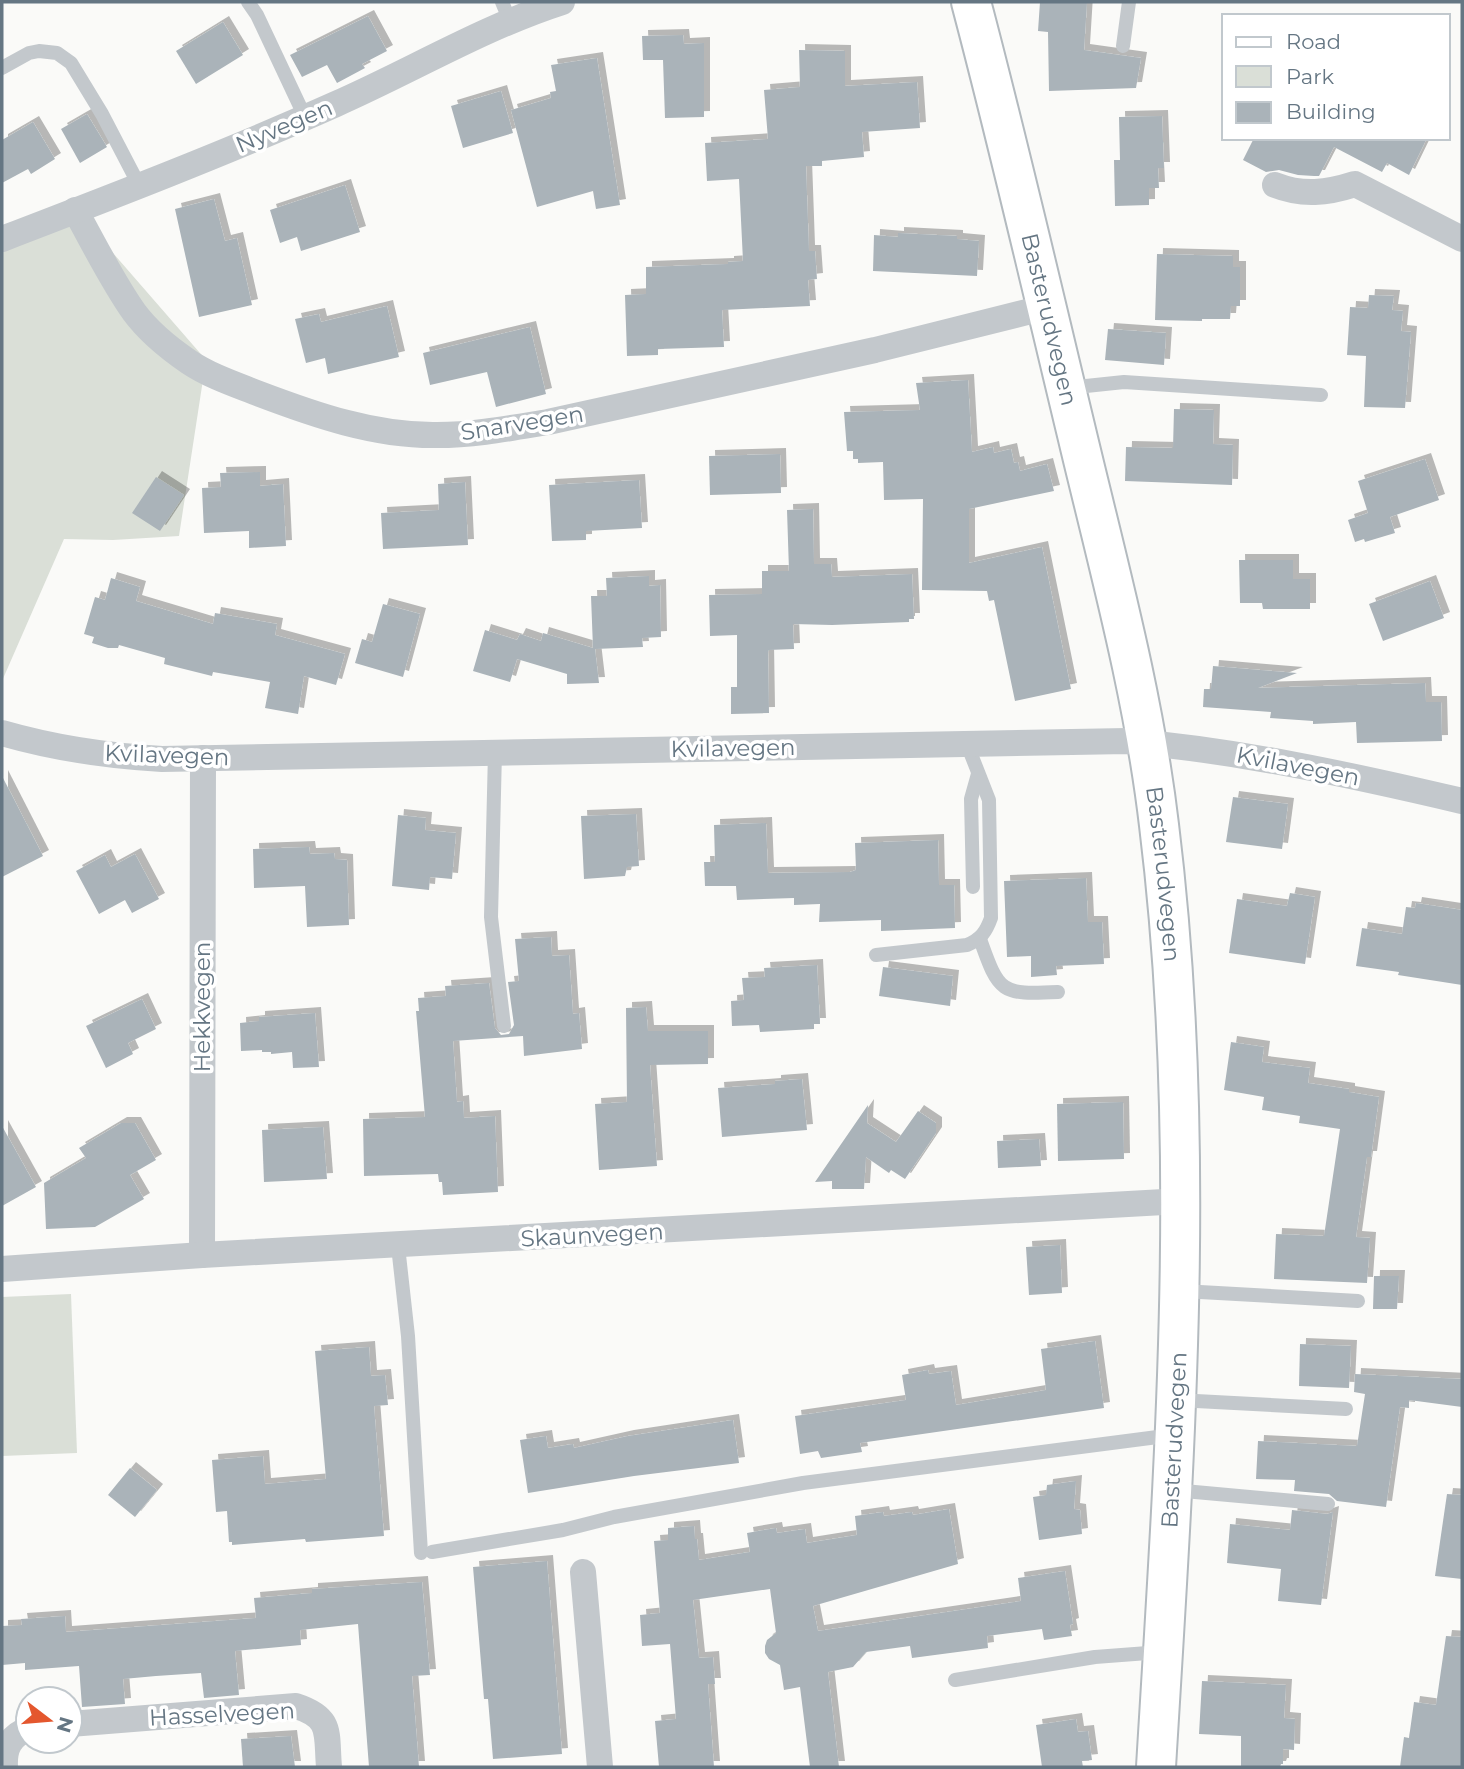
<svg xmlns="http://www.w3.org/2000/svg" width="1464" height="1769" font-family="Montserrat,sans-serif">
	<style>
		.green { fill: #dadfd7 }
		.building { fill: #aab3b9; filter: url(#shadow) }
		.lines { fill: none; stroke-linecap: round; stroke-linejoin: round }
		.secondary-casing { stroke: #b3babf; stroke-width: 42 }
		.service { stroke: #c3c8cc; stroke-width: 14 }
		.minor { stroke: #c3c8cc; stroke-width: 26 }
		.secondary { stroke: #fff; stroke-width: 38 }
		.labels { text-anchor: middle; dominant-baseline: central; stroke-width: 7; stroke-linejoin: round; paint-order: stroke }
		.street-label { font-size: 23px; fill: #657683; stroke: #fff }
	</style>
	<defs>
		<filter id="shadow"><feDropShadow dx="6" dy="-6" stdDeviation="0" flood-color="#0004"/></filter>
	</defs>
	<rect width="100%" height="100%" fill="#fafaf8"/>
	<g class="green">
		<polygon points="84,212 93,230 206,360 179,536 113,540 64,539 2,681 2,237"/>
		<polygon points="71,1294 77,1453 2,1456 2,1297"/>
	</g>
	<g class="building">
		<polygon points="1040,2 1087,2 1084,50 1141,58 1136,88 1049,91 1048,32 1038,31"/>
		<polygon points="368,16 387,51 362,64 365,68 337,83 327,65 302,77 290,55"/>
		<polygon points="223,22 243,55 196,84 176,51"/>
		<polygon points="683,35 684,44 704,43 704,117 665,118 663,60 643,60 642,36"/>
		<polygon points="799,50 845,51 845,86 917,82 920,128 862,132 864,157 822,161 822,166 806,166 809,251 815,251 817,279 808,280 810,306 722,310 724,347 658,349 658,355 627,356 625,295 646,294 646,267 728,264 728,262 743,261 739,179 707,181 705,143 768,139 764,90 800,87"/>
		<polygon points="597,58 620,205 596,209 593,191 537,207 511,110 551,98 550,92 556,91 551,65"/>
		<polygon points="501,91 513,133 463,148 451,106"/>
		<polygon points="87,114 107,147 80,163 61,129"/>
		<polygon points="1162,116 1164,168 1158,168 1159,188 1149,188 1149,205 1115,206 1114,160 1120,160 1119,117"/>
		<polygon points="33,122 55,159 31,174 28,169 2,183 2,140"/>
		<polygon points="1254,138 1427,138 1409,175 1387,163 1382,172 1334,147 1319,176 1314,176 1298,175 1279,170 1266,172 1243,160"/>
		<polygon points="345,185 360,232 301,251 297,237 280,243 270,210"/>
		<polygon points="214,199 225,241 237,238 252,305 199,317 175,209"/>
		<polygon points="898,233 957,236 957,239 979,241 977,276 873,271 874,235 898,237"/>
		<polygon points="1157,254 1233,256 1233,267 1240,267 1240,306 1231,306 1230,319 1202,319 1202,321 1155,320"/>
		<polygon points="1369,295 1394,296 1392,310 1403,311 1401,331 1411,332 1405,408 1364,407 1366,356 1347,355 1350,307 1368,308"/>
		<polygon points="387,306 399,357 328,374 325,358 306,363 295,319 319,314 321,322"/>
		<polygon points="530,327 546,394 496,407 487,372 430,385 423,353"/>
		<polygon points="1108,329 1166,333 1164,365 1105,360"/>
		<polygon points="968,380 972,452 993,447 994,453 1011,449 1014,463 1018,462 1020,471 1047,464 1054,491 969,509 969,563 1042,547 1071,689 1015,701 994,600 989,601 987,591 922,590 923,499 884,500 883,462 858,463 858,459 853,459 853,451 847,451 844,412 920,410 916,383"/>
		<polygon points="1174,409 1214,410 1213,444 1233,445 1232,485 1125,481 1126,447 1173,448"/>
		<polygon points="780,454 781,493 710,495 709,456"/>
		<polygon points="1425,459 1439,500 1390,517 1395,533 1365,542 1364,539 1355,542 1348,520 1368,513 1358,481"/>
		<polygon points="260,472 260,486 283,484 286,546 249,548 249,531 204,533 202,488 221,487 220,473"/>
		<polygon points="156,477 184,495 160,531 132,513"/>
		<polygon points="639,480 642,528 586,531 586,540 552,541 549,485"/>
		<polygon points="465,482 468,545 383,549 381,513 439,510 438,484"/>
		<polygon points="813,509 814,564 831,564 832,577 912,574 914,619 909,619 909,622 832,625 793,624 794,649 768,650 769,713 731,714 731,687 737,687 737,635 710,636 709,595 762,594 762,571 789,571 787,510"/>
		<polygon points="1239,560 1293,560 1293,579 1310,579 1310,609 1263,609 1262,603 1240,603"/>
		<polygon points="649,576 649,586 660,585 661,637 642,638 643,647 595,649 599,683 567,684 567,674 517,659 510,682 473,671 485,630 517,640 520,634 541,641 543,633 593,648 591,596 607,596 606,578"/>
		<polygon points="111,578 140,587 136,601 213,624 215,613 277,624 275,635 345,654 336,685 304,676 298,714 265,708 270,682 213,672 212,676 164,664 165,658 119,645 118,648 108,648 92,643 94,637 84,634 95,597 105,600"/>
		<polygon points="1430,581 1444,618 1383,641 1369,604"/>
		<polygon points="383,604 420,614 403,677 355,663 362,639 372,642"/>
		<polygon points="1213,666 1297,673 1258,688 1425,683 1426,702 1441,702 1442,741 1357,743 1356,722 1313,724 1313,721 1270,718 1271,712 1203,707 1204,689 1211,689"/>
		<polygon points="2,776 43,856 2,877"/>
		<polygon points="1233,797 1288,804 1282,849 1226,842"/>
		<polygon points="636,814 639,866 627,867 625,876 584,879 581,816"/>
		<polygon points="398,815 426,818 425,830 456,833 452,879 430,877 429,890 392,886"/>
		<polygon points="766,823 768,873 850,872 856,870 855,843 938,840 939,885 954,885 955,928 881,931 881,920 819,922 820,904 794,905 794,898 737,900 736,886 705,886 704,862 715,862 714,825"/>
		<polygon points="309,847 310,854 334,853 335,859 347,860 349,925 307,927 305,886 254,888 253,849"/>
		<polygon points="135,854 159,899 132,913 125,900 99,914 76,871 105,855 111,867"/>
		<polygon points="1086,878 1088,922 1102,922 1104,964 1056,966 1057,975 1031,977 1031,956 1007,957 1004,881"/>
		<polygon points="1290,893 1315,897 1305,964 1229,953 1237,899 1287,906"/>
		<polygon points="1416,903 1462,910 1462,985 1398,975 1399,972 1356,966 1362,928 1402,934 1406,907 1415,908"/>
		<polygon points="551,937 552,956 569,955 573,1014 579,1013 582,1049 524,1056 523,1036 453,1041 457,1102 463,1101 464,1118 495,1116 498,1192 443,1195 442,1182 439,1182 438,1174 364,1176 363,1119 425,1117 416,1011 419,1011 418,998 446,996 445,986 489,983 495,1028 501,1035 509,1034 514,1025 508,982 519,981 515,939"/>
		<polygon points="817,965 820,1024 814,1024 814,1029 760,1032 759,1025 732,1026 731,1001 744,1000 742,978 765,977 764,968"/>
		<polygon points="883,967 953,976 950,1006 879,996"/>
		<polygon points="142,999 156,1029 128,1043 133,1054 106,1068 86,1026"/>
		<polygon points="646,1007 648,1031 708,1031 708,1064 650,1065 657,1166 599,1170 595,1104 627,1102 626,1008"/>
		<polygon points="315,1013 319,1067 293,1068 292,1052 271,1054 271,1052 262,1052 262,1050 241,1051 240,1023 259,1021 259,1017"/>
		<polygon points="1231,1042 1264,1047 1262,1062 1310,1068 1308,1083 1349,1089 1349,1092 1379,1097 1371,1157 1367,1157 1356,1237 1370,1238 1367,1283 1274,1279 1276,1234 1324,1236 1340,1129 1299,1123 1300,1116 1262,1110 1264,1097 1224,1090"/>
		<polygon points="802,1079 807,1130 722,1137 718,1088 775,1084 775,1081"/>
		<polygon points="1123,1102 1124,1159 1058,1161 1057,1104"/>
		<polygon points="868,1105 867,1123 896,1142 918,1111 936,1123 936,1133 905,1179 891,1170 889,1173 866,1157 864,1189 832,1189 832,1181 815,1182"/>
		<polygon points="121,1123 135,1123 156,1160 130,1175 144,1199 95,1227 46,1229 44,1183 86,1158 79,1148"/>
		<polygon points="2,1126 36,1187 2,1206"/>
		<polygon points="323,1127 327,1179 264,1182 262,1130"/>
		<polygon points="1039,1139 1041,1166 998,1168 997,1141"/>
		<polygon points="1060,1245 1062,1293 1029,1295 1026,1247"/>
		<polygon points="1374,1276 1399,1276 1397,1309 1373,1309"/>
		<polygon points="1095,1341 1104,1408 860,1443 862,1452 821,1458 818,1451 800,1454 795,1416 906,1400 902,1375 928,1370 929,1374 951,1371 956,1405 1046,1390 1041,1349"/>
		<polygon points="1300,1344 1351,1346 1349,1388 1299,1386"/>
		<polygon points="369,1347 371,1376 385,1375 388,1405 374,1406 384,1536 306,1542 305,1539 232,1545 232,1542 229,1542 227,1511 216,1512 212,1460 263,1456 265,1484 326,1479 315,1351"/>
		<polygon points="1355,1374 1462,1379 1462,1407 1409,1400 1409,1408 1400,1407 1386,1507 1337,1501 1329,1494 1294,1491 1295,1480 1256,1479 1258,1441 1357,1446 1365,1394 1354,1392"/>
		<polygon points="733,1420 739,1463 634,1476 528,1493 520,1440 546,1436 548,1448 573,1444 574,1448 628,1436"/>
		<polygon points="130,1468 157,1490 135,1517 108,1495"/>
		<polygon points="1076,1481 1074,1509 1080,1510 1082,1534 1039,1540 1033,1497 1046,1495 1047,1485"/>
		<polygon points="1447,1494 1462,1495 1462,1579 1435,1576"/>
		<polygon points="949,1509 958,1564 813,1606 818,1631 1021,1601 1018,1578 1065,1571 1073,1624 1070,1625 1072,1636 1044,1640 1042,1629 987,1636 988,1648 912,1658 910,1646 866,1652 853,1667 828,1672 839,1767 810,1767 800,1687 784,1690 780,1665 769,1659 765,1653 765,1646 767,1640 776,1633 770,1589 693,1600 699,1658 713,1657 715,1684 708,1684 714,1767 659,1767 655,1721 676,1719 670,1644 642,1646 640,1615 660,1613 654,1541 668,1540 668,1528 694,1526 695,1539 697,1539 699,1560 750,1552 747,1533 776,1528 777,1533 805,1529 807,1543 857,1535 855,1516 883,1512 884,1516 912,1512 913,1515"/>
		<polygon points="1292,1510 1327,1514 1333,1512 1321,1605 1278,1601 1281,1569 1227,1563 1230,1524 1290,1530"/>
		<polygon points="547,1561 562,1754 493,1759 488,1699 484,1699 473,1567"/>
		<polygon points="422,1582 430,1675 412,1676 419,1767 369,1767 358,1624 300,1630 301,1645 235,1651 239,1695 204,1698 201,1673 156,1676 123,1679 125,1704 82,1707 79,1666 25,1670 25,1663 2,1665 2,1626 22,1625 21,1619 65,1616 66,1632 256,1618 254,1598 312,1593 312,1589"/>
		<polygon points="1446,1636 1462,1637 1462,1767 1400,1767 1404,1737 1409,1738 1414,1702 1436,1705"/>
		<polygon points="1202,1681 1286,1685 1284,1718 1295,1719 1294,1750 1283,1749 1283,1764 1281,1764 1280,1767 1241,1767 1241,1736 1199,1734"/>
		<polygon points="1076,1719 1078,1732 1088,1731 1092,1760 1082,1761 1083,1767 1042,1767 1036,1725"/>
		<polygon points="291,1736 295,1767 243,1767 241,1739"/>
	</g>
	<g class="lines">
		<defs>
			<g id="secondary">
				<path id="s1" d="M971,2C1010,149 1044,298 1080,447C1110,572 1144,697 1159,825C1198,1140 1175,1452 1156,1767"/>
			</g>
		</defs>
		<use href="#secondary" class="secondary-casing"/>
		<g class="service">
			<polyline points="248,2 257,15 305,117"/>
			<polyline points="502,2 510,21"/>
			<polyline points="1123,46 1129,2"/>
			<polyline points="2,68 29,53 39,51 57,53 71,63 102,114 139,185"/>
			<polyline points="1067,388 1124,382 1321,395"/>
			<polyline points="495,752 491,917 504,1026"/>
			<polyline points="973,887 971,799 978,774"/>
			<path d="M980,939C999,993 1001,995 1058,992"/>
			<path d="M876,955L967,945C981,939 986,932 991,918L989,800L967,744"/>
			<polyline points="398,1246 408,1336 421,1553"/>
			<polyline points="1182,1291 1358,1301"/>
			<polyline points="1177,1400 1346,1409"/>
			<polyline points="1173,1490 1328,1504"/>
			<polyline points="432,1552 563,1530 614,1517 803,1483 1173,1435"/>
			<polyline points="955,1680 1095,1657 1161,1652"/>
		</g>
		<g class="minor">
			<path d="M1275,185C1303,196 1327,193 1355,184L1462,239"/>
			<path d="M75,210C94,244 112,281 134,312C148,331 170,349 189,362C210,376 234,384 257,393C315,415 375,436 437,435C475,435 511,428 548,422L875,350L1047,307"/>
			<path d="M2,239C114,196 226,153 336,104C411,71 484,27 562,2"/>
			<path d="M2,733C54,748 108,756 162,759L1127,741C1241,751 1351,775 1462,801"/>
			<polyline points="202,1255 203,758"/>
			<polyline points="2,1269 202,1255 1182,1201"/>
			<polyline points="583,1572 600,1767"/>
			<path d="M70,1724L296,1706C333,1718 326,1733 329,1767"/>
			<path d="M5,1767C4,1748 10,1736 28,1729"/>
		</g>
		<use href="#secondary" class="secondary"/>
	</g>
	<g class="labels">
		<g class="street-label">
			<text transform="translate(284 126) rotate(-23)">Nyvegen</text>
			<text stroke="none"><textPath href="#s1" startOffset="327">Basterudvegen</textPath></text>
			<text transform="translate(522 423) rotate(-9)">Snarvegen</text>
			<text transform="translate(733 748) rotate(-1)">Kvilavegen</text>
			<text transform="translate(167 755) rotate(2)">Kvilavegen</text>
			<text transform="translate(1298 766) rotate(11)">Kvilavegen</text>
			<text stroke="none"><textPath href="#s1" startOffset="894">Basterudvegen</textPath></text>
			<text transform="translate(202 1007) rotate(-90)">Hekkvegen</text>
			<text transform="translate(592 1235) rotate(-3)">Skaunvegen</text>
			<text transform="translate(1174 1440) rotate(-87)">Basterudvegen</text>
			<text transform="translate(222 1714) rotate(-3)">Hasselvegen</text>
		</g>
	</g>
	<rect width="1464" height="1769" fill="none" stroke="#657683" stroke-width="7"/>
	<rect x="1222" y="14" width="228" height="126" fill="#ffffff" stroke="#c1c8cd" stroke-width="2"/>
	<rect x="1236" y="37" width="35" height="10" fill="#ffffff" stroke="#c1c8cd" stroke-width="2"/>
	<text x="1286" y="49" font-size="21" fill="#657683">Road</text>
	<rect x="1236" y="66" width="35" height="21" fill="#dadfd7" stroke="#c1c8cd" stroke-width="2"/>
	<text x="1286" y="84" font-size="21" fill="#657683">Park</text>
	<rect x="1236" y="102" width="35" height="21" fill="#aab3b9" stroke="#c1c8cd" stroke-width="2"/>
	<text x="1286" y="119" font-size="21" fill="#657683">Building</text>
	<g transform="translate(49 1720) rotate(106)"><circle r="33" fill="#ffffff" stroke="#c1c8cd" stroke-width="2"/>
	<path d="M0-5L12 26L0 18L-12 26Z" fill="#e4572e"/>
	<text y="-10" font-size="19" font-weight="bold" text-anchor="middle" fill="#657683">N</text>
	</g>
</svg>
